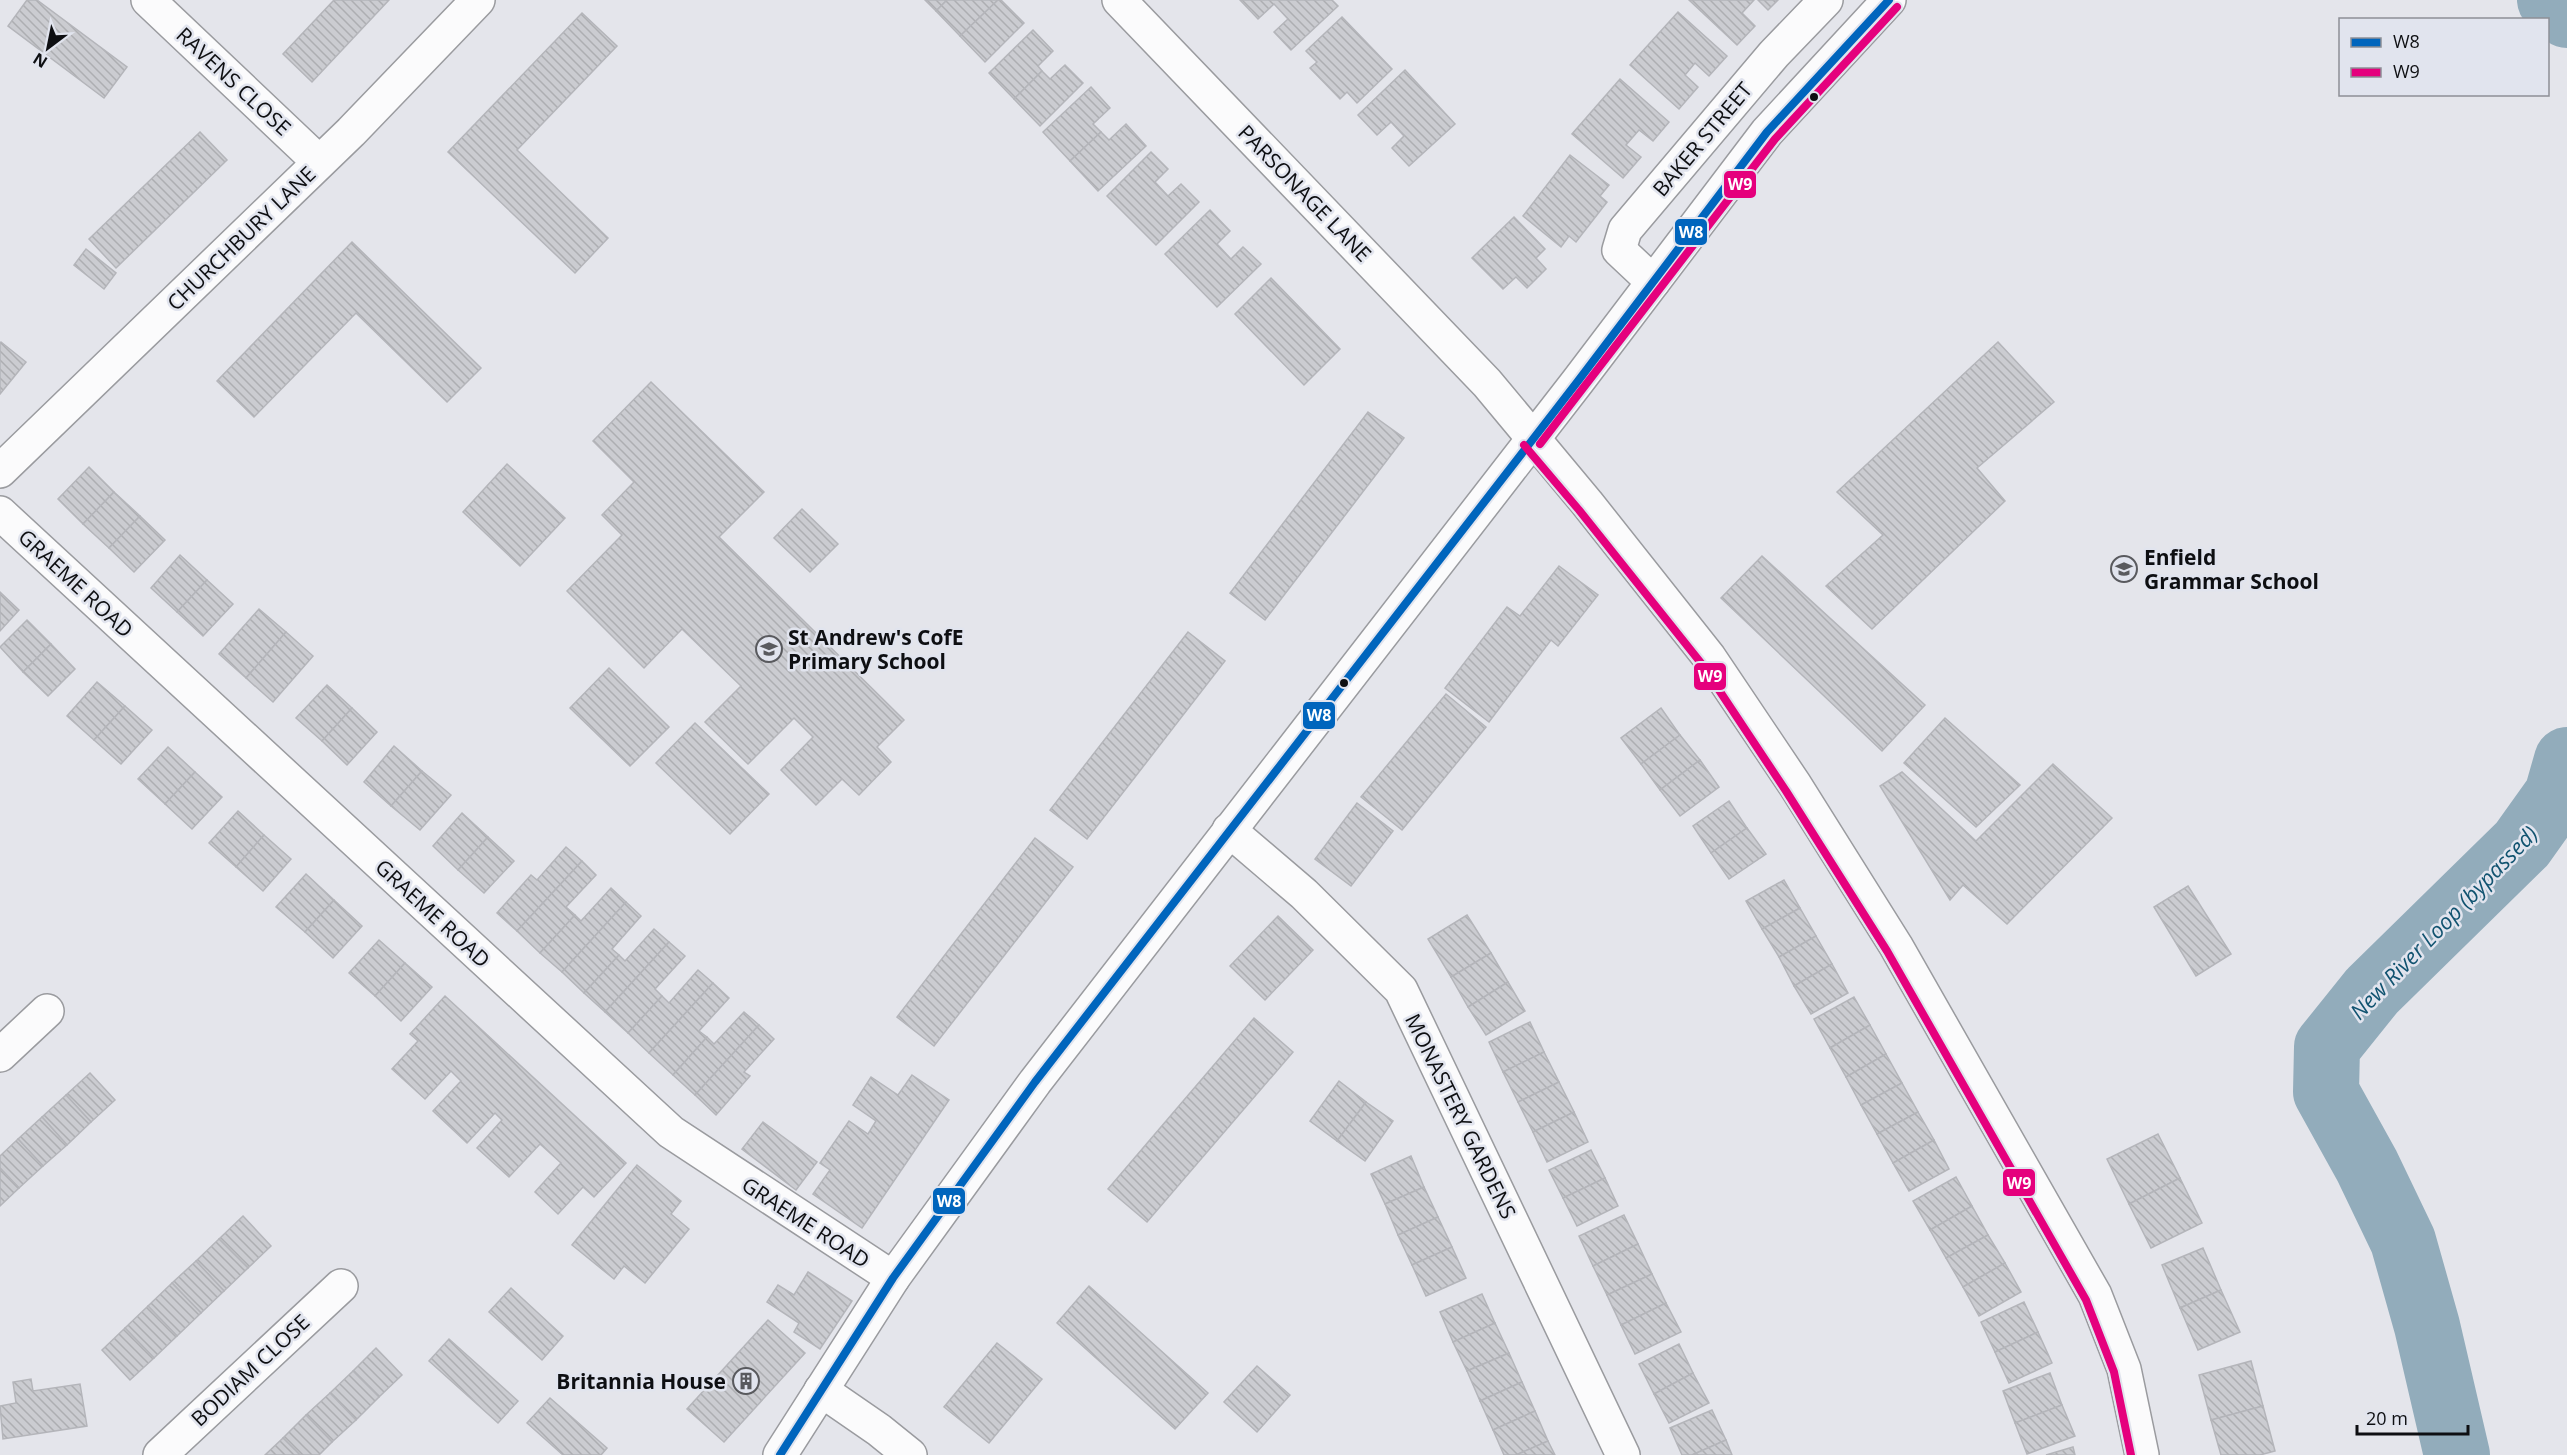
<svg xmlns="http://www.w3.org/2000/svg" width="2567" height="1455" font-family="'Open Sans',sans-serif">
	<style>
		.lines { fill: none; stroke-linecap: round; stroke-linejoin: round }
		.river { stroke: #92acbb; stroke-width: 66 }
		.building { fill: url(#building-back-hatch); stroke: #b4b5ba; stroke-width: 1.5 }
		.minor-casing { stroke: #9a9b9f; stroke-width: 36 }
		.tertiary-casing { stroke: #9a9b9f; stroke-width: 36 }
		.minor { stroke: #fbfbfc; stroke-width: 33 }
		.tertiary { stroke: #fbfbfc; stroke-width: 33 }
		.bus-1-casing { stroke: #e1e4ee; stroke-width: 12 }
		.bus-2-casing { stroke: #e1e4ee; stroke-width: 12 }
		.bus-1 { stroke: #0065bd; stroke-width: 8 }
		.bus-2 { stroke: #e5007d; stroke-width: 8 }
		.bus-dot { fill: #0e0f12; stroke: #e1e4ee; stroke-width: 2 }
		.labels { text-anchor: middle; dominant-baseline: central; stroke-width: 5; stroke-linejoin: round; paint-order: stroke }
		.street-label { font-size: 21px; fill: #0e0f12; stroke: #e1e4ee }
		.poi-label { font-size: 21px; font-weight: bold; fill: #0e0f12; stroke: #e1e4ee; text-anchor: start }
		.water-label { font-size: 22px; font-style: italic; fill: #115370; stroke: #e1e4ee }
		.line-badge { stroke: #e1e4ee; stroke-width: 2 }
		.badge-label { font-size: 16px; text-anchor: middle; font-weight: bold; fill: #fff }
	</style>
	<defs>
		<pattern id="building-back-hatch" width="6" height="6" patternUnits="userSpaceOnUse" patternTransform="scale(1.5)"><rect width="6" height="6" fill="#cbccd1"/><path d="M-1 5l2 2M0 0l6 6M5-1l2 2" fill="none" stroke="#adaeb2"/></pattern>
	</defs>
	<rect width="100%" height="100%" fill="#e4e5eb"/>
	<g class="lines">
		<g class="river">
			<polyline points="2550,0 2567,15"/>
			<polyline points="2457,1455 2427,1326 2403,1241 2367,1166 2326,1092 2327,1047 2372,991 2522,844 2557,795 2567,760"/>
		</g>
	</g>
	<g class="building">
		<polygon points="27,0 37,0 127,67 104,98 8,26"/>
		<polygon points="334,0 389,0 312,82 283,54"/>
		<polygon points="925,0 947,0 936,11"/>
		<polygon points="947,0 998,0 960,36 936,11"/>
		<polygon points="998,0 1001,0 1024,23 985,62 960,36"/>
		<polygon points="1240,0 1332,0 1338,6 1291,50 1274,32 1288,19 1274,4 1258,19"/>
		<polygon points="1689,0 1754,0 1742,13 1755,26 1737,45"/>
		<polygon points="1758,0 1778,0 1768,10"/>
		<polygon points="1678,12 1727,56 1709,76 1695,63 1685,75 1698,87 1679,109 1630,65"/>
		<polygon points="582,13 617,46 517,150 608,238 575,273 448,152"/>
		<polygon points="1342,17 1392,69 1357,103 1347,92 1340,99 1310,68 1317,62 1306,51"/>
		<polygon points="1033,30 1053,51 1038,66 1042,71 1014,99 989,73"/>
		<polygon points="1065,65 1083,83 1040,126 1014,99 1042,71 1050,79"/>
		<polygon points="1405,70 1455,124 1409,166 1392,148 1404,136 1391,122 1377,135 1358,115"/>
		<polygon points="1620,79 1669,122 1653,141 1639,130 1626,145 1641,157 1623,178 1572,134"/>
		<polygon points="1091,87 1110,108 1093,124 1101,132 1070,161 1043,132"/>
		<polygon points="1126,124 1146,146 1098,191 1070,161 1101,132 1109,140"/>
		<polygon points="200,132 227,160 116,268 89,239"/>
		<polygon points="1151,152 1168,169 1155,182 1168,196 1181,184 1199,202 1156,245 1107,196"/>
		<polygon points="1570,155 1609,185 1600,196 1607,202 1576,242 1569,236 1561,247 1523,216"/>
		<polygon points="1210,210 1230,231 1217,244 1231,259 1243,247 1261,264 1217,307 1165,254"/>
		<polygon points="1514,217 1545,249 1536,258 1546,269 1527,288 1516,277 1503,289 1472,258"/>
		<polygon points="352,242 481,368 447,402 356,313 254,417 217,381"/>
		<polygon points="86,249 116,273 104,289 74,265"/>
		<polygon points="1271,278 1340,349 1304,385 1235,314"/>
		<polygon points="1,342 26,362 0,394 0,343"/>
		<polygon points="1998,342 2054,402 1977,468 2005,501 1872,629 1826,586 1883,535 1837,492"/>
		<polygon points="651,382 764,492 719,537 904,720 877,747 891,762 859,795 842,779 816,805 781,770 813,737 794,718 748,764 705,722 741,686 682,629 644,668 567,591 622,535 602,515 634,482 593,441"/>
		<polygon points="1368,412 1404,438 1265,620 1230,593"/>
		<polygon points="507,464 565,518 520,566 463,512"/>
		<polygon points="89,467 114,492 83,524 58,499"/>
		<polygon points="114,492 140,516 109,548 83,524"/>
		<polygon points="802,509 838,544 810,572 774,538"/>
		<polygon points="140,516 165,540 134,572 109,548"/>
		<polygon points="180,555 207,580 177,612 151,588"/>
		<polygon points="1762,556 1925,705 1882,751 1721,598"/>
		<polygon points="1559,566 1598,595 1558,646 1551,640 1489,722 1445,688 1507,607 1520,616"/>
		<polygon points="207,580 233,604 203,636 177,612"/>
		<polygon points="0,592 19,610 0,631"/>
		<polygon points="259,609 286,632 246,678 219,654"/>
		<polygon points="27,620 51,644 23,672 0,647"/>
		<polygon points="286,632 313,656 273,702 246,678"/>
		<polygon points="1188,632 1225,661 1087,839 1050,810"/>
		<polygon points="51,644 75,669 48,696 23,672"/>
		<polygon points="609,668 669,727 630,766 570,708"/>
		<polygon points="97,682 125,706 94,740 67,716"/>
		<polygon points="327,685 352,708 322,741 296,718"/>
		<polygon points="1446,694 1486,727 1402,830 1361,797"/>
		<polygon points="125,706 152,730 121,764 94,740"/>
		<polygon points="352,708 377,732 347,765 322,741"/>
		<polygon points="1661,708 1680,735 1641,764 1621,738"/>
		<polygon points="1945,718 2020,785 1976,827 1904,763"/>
		<polygon points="695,723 769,794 730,834 656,763"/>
		<polygon points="1680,735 1700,760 1660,790 1641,764"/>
		<polygon points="394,746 422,771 391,806 364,782"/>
		<polygon points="168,747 195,772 165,804 138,779"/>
		<polygon points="1700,760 1719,787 1680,816 1660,790"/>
		<polygon points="2053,764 2112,818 2007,924 1963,885 1950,900 1880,786 1902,772 1976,841"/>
		<polygon points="422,771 451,795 420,830 391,806"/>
		<polygon points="195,772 222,797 192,829 165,804"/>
		<polygon points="1729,801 1747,828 1711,853 1693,826"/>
		<polygon points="1357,803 1393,831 1351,886 1315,859"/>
		<polygon points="238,811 264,835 236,867 209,843"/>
		<polygon points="462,813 488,837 458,870 433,846"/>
		<polygon points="1747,828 1766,854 1729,879 1711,853"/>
		<polygon points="264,835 291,859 263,891 236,867"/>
		<polygon points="488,837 514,861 484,893 458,870"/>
		<polygon points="1035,838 1073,867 934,1046 897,1017"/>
		<polygon points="566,847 582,861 517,931 497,913 531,875 537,880"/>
		<polygon points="582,861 596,875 566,907 575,915 540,953 517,931"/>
		<polygon points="306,874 334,900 305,932 276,907"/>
		<polygon points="1784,880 1800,908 1762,929 1746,901"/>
		<polygon points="2188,886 2231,954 2196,976 2154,907"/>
		<polygon points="611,888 626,902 562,972 540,953 575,915 581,921"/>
		<polygon points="334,900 362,926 333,958 305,932"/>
		<polygon points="626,902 641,916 612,949 619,955 584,993 562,972"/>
		<polygon points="1800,908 1816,936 1779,957 1762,929"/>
		<polygon points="1467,915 1491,953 1451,977 1428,939"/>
		<polygon points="1278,916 1313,950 1265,1000 1230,966"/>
		<polygon points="654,929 669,942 605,1012 584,993 619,955 625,961"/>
		<polygon points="1816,936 1832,964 1794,986 1779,957"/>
		<polygon points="379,940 405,963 375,996 349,973"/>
		<polygon points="669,942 685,956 655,989 662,996 628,1033 605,1012"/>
		<polygon points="1491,953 1508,982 1468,1007 1451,977"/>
		<polygon points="405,963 432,987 401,1021 375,996"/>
		<polygon points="1832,964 1848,993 1811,1014 1794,986"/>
		<polygon points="698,970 713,983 649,1053 628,1033 662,996 669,1003"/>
		<polygon points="1508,982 1525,1011 1486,1035 1468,1007"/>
		<polygon points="713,983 729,998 699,1031 707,1037 673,1075 649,1053"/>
		<polygon points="445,996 626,1163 594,1197 583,1187 558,1214 535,1192 561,1163 540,1144 509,1177 477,1148 502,1120 495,1113 467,1143 433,1111 461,1081 451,1071 425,1099 392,1069 418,1041 410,1034"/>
		<polygon points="1854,997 1870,1025 1830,1048 1814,1019"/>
		<polygon points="744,1012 759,1025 695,1095 673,1075 707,1037 714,1044"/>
		<polygon points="1254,1018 1293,1052 1147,1222 1108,1189"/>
		<polygon points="1530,1022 1544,1052 1503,1072 1489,1042"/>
		<polygon points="759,1025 774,1039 744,1072 750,1076 716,1115 695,1095"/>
		<polygon points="1870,1025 1886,1054 1846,1077 1830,1048"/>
		<polygon points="1544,1052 1559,1082 1518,1102 1503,1072"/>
		<polygon points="1886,1054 1902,1083 1861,1105 1846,1077"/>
		<polygon points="90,1073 115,1100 91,1122 66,1095"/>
		<polygon points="912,1075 949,1100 862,1228 813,1194 830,1170 820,1163 849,1121 868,1134 876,1121 853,1105 871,1077 898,1095"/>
		<polygon points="1339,1081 1366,1102 1337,1141 1310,1121"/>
		<polygon points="1559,1082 1574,1112 1533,1132 1518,1102"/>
		<polygon points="1902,1083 1918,1112 1877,1134 1861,1105"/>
		<polygon points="66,1095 91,1122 67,1145 42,1117"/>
		<polygon points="1366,1102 1393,1121 1365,1161 1337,1141"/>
		<polygon points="1574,1112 1588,1142 1547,1162 1533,1132"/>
		<polygon points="1918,1112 1934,1140 1893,1163 1877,1134"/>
		<polygon points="42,1117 67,1145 43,1166 18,1139"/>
		<polygon points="763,1122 817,1162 796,1190 742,1149"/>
		<polygon points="2158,1134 2180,1178 2129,1204 2107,1159"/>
		<polygon points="18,1139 43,1166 19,1188 0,1168 0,1156"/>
		<polygon points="1934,1140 1949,1169 1909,1191 1893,1163"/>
		<polygon points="1591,1150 1605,1178 1563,1198 1549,1170"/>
		<polygon points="1411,1156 1424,1187 1385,1204 1371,1174"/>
		<polygon points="637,1165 681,1201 671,1214 689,1229 645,1283 624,1266 614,1279 572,1245"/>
		<polygon points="0,1168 19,1188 0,1206"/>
		<polygon points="1956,1177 1972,1206 1930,1230 1913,1201"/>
		<polygon points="1605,1178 1618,1206 1577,1226 1563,1198"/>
		<polygon points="2180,1178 2202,1223 2151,1248 2129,1204"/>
		<polygon points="1424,1187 1438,1217 1398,1235 1385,1204"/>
		<polygon points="1972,1206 1988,1235 1946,1258 1930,1230"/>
		<polygon points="1624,1215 1638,1244 1593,1266 1579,1236"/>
		<polygon points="243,1216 271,1246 248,1268 219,1239"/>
		<polygon points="1438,1217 1452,1247 1412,1265 1398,1235"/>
		<polygon points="1988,1235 2005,1263 1963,1287 1946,1258"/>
		<polygon points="219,1239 248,1268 224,1291 196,1261"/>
		<polygon points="1638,1244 1652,1274 1607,1295 1593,1266"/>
		<polygon points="1452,1247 1466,1278 1426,1296 1412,1265"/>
		<polygon points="2203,1248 2221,1290 2180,1308 2162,1265"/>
		<polygon points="196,1261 224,1291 201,1313 172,1283"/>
		<polygon points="2005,1263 2021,1292 1979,1316 1963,1287"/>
		<polygon points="808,1272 852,1301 820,1349 794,1332 799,1323 767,1302 778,1285 794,1295"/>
		<polygon points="1652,1274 1666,1303 1621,1325 1607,1295"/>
		<polygon points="172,1283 201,1313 177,1336 148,1306"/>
		<polygon points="1089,1286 1208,1393 1175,1429 1057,1323"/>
		<polygon points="511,1288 563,1336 542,1360 489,1312"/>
		<polygon points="2221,1290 2240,1332 2198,1350 2180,1308"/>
		<polygon points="1482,1294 1495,1323 1453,1342 1440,1312"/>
		<polygon points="2024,1302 2038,1332 1995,1352 1981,1322"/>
		<polygon points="1666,1303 1681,1332 1635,1354 1621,1325"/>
		<polygon points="148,1306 177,1336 154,1358 125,1328"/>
		<polygon points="768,1320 805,1353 724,1442 687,1409"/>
		<polygon points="1495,1323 1509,1353 1467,1371 1453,1342"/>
		<polygon points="125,1328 154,1358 130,1380 102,1350"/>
		<polygon points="2038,1332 2052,1363 2009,1383 1995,1352"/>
		<polygon points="449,1339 518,1401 498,1423 429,1361"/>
		<polygon points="997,1343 1042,1379 989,1443 944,1407"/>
		<polygon points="1679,1344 1693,1373 1654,1394 1639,1364"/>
		<polygon points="376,1348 402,1375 379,1397 353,1371"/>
		<polygon points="1509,1353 1522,1382 1480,1401 1467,1371"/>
		<polygon points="2251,1361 2263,1406 2211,1420 2199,1375"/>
		<polygon points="1257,1366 1290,1395 1257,1432 1224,1402"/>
		<polygon points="353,1371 379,1397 356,1420 330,1393"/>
		<polygon points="1693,1373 1709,1403 1669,1423 1654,1394"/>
		<polygon points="2050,1373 2062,1405 2015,1423 2003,1391"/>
		<polygon points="31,1379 33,1391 80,1384 87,1426 3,1439 0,1406 16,1403 13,1382"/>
		<polygon points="1522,1382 1535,1411 1493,1430 1480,1401"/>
		<polygon points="330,1393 356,1420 332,1442 306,1415"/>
		<polygon points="550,1398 607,1448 601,1455 563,1455 527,1423"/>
		<polygon points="2062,1405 2075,1436 2027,1454 2015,1423"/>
		<polygon points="2263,1406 2275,1451 2260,1455 2221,1455 2211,1420"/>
		<polygon points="1712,1410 1726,1440 1692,1455 1682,1455 1670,1428"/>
		<polygon points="1535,1411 1548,1441 1516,1455 1504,1455 1493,1430"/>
		<polygon points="306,1415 332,1442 319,1455 300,1455 283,1438"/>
		<polygon points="283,1438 300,1455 265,1455"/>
		<polygon points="1726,1440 1732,1455 1692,1455"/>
		<polygon points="1548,1441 1555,1455 1516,1455"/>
		<polygon points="2073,1447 2075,1455 2046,1455"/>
	</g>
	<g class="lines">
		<defs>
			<g id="minor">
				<polyline points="148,0 319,162"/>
				<polyline points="1653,282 1619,250 1625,230 1774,54 1826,0"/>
				<polyline points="0,471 351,132 478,0"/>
				<polyline points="0,513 671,1132 893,1278"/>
				<polyline points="1229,830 1304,894 1401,990 1623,1455"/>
				<polyline points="0,1055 47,1011"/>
				<polyline points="821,1390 879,1430 910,1455"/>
				<polyline points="160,1455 341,1286"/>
			</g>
			<g id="tertiary">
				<polyline points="1119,0 1487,383 1587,503 1709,657 1795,785 1896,946 2095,1295 2124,1369 2142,1455"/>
				<polyline points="780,1455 893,1278 1035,1082 1578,381 1767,132 1889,0"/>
			</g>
		</defs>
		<use href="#minor" class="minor-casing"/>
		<use href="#tertiary" class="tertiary-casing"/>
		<use href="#minor" class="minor"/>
		<use href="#tertiary" class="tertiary"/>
		<defs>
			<polyline id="bus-1" points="780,1455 893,1278 1035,1082 1578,381 1767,132 1889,0"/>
			<g id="bus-2">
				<polyline points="1540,444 1775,139 1897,7"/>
				<polyline points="1524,445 1579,510 1701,663 1786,791 1887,951 2086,1300 2114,1372 2131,1455"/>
			</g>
		</defs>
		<use href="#bus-1" class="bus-1-casing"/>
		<use href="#bus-2" class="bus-2-casing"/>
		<use href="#bus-1" class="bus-1"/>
		<use href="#bus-2" class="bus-2"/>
	</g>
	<defs>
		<symbol id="school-ring" viewBox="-11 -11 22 22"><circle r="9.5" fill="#e1e4ee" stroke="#595a5e" stroke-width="1.5"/><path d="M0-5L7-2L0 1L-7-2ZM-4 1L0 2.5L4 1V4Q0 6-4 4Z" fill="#595a5e"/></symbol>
		<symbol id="building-ring" viewBox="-11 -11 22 22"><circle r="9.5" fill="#e1e4ee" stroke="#595a5e" stroke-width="1.5"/><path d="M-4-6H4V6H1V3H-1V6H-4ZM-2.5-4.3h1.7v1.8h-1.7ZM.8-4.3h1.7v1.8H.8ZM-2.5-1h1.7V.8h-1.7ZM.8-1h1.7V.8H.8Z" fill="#595a5e"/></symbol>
	</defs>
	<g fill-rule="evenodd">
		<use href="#school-ring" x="2109" y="554" width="30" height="30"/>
		<use href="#school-ring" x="754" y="634" width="30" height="30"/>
		<use href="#building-ring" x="731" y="1366" width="30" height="30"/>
	</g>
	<g class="bus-dot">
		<circle cx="1814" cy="97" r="5"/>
		<circle cx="1344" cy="683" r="5"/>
	</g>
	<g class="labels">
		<g class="street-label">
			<text transform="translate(234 81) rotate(43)">RAVENS CLOSE</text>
			<text transform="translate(1702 139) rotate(-50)">BAKER STREET</text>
			<text transform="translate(1305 193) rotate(46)">PARSONAGE LANE</text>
			<text transform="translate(241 238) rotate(-44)">CHURCHBURY LANE</text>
			<text transform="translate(76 583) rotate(43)">GRAEME ROAD</text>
			<text transform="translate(433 913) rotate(43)">GRAEME ROAD</text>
			<text transform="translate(1461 1116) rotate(64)">MONASTERY GARDENS</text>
			<text transform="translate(806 1222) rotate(33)">GRAEME ROAD</text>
			<text transform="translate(250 1370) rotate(-43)">BODIAM CLOSE</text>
		</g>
		<g class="poi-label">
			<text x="2144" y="557">Enfield<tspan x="2144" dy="24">Grammar School</tspan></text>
			<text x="788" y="637">St Andrew's CofE<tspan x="788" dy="24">Primary School</tspan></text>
			<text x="726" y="1381" text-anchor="end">Britannia House</text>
		</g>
		<g class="water-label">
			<text transform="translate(2443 922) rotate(-46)">New River Loop (bypassed)</text>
		</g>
	</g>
	<g class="line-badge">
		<rect x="1723" y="170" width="34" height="29" rx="6" fill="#e5007d"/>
		<rect x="1674" y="218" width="34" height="28" rx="6" fill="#0065bd"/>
		<rect x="1693" y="662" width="34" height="29" rx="6" fill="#e5007d"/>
		<rect x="1302" y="701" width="34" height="29" rx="6" fill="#0065bd"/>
		<rect x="2002" y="1168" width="34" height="29" rx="6" fill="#e5007d"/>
		<rect x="932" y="1187" width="34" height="28" rx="6" fill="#0065bd"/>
	</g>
	<g class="badge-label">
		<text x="1740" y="190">W9</text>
		<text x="1691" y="238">W8</text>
		<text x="1710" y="682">W9</text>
		<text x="1319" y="721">W8</text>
		<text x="2019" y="1189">W9</text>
		<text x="949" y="1207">W8</text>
	</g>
	<rect x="2339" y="18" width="210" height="78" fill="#e1e4ee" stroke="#8d8f96" stroke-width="1.5"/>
	<rect x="2351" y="38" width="30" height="9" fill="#0065bd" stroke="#8d8f96" stroke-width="1.5"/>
	<text x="2393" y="48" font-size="18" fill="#0e0f12">W8</text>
	<rect x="2351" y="68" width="30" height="9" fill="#e5007d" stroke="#8d8f96" stroke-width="1.5"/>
	<text x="2393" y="78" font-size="18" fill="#0e0f12">W9</text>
	<g transform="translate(48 48) rotate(212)" stroke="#e1e4ee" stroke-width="4.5" paint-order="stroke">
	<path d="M0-4.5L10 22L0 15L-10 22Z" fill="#0e0f12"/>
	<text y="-9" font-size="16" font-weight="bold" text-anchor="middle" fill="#0e0f12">N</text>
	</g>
	<path d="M2357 1425v9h111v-9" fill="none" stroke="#0e0f12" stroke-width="3"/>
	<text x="2366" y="1425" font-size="18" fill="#0e0f12" stroke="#e1e4ee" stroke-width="4.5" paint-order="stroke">20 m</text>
</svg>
